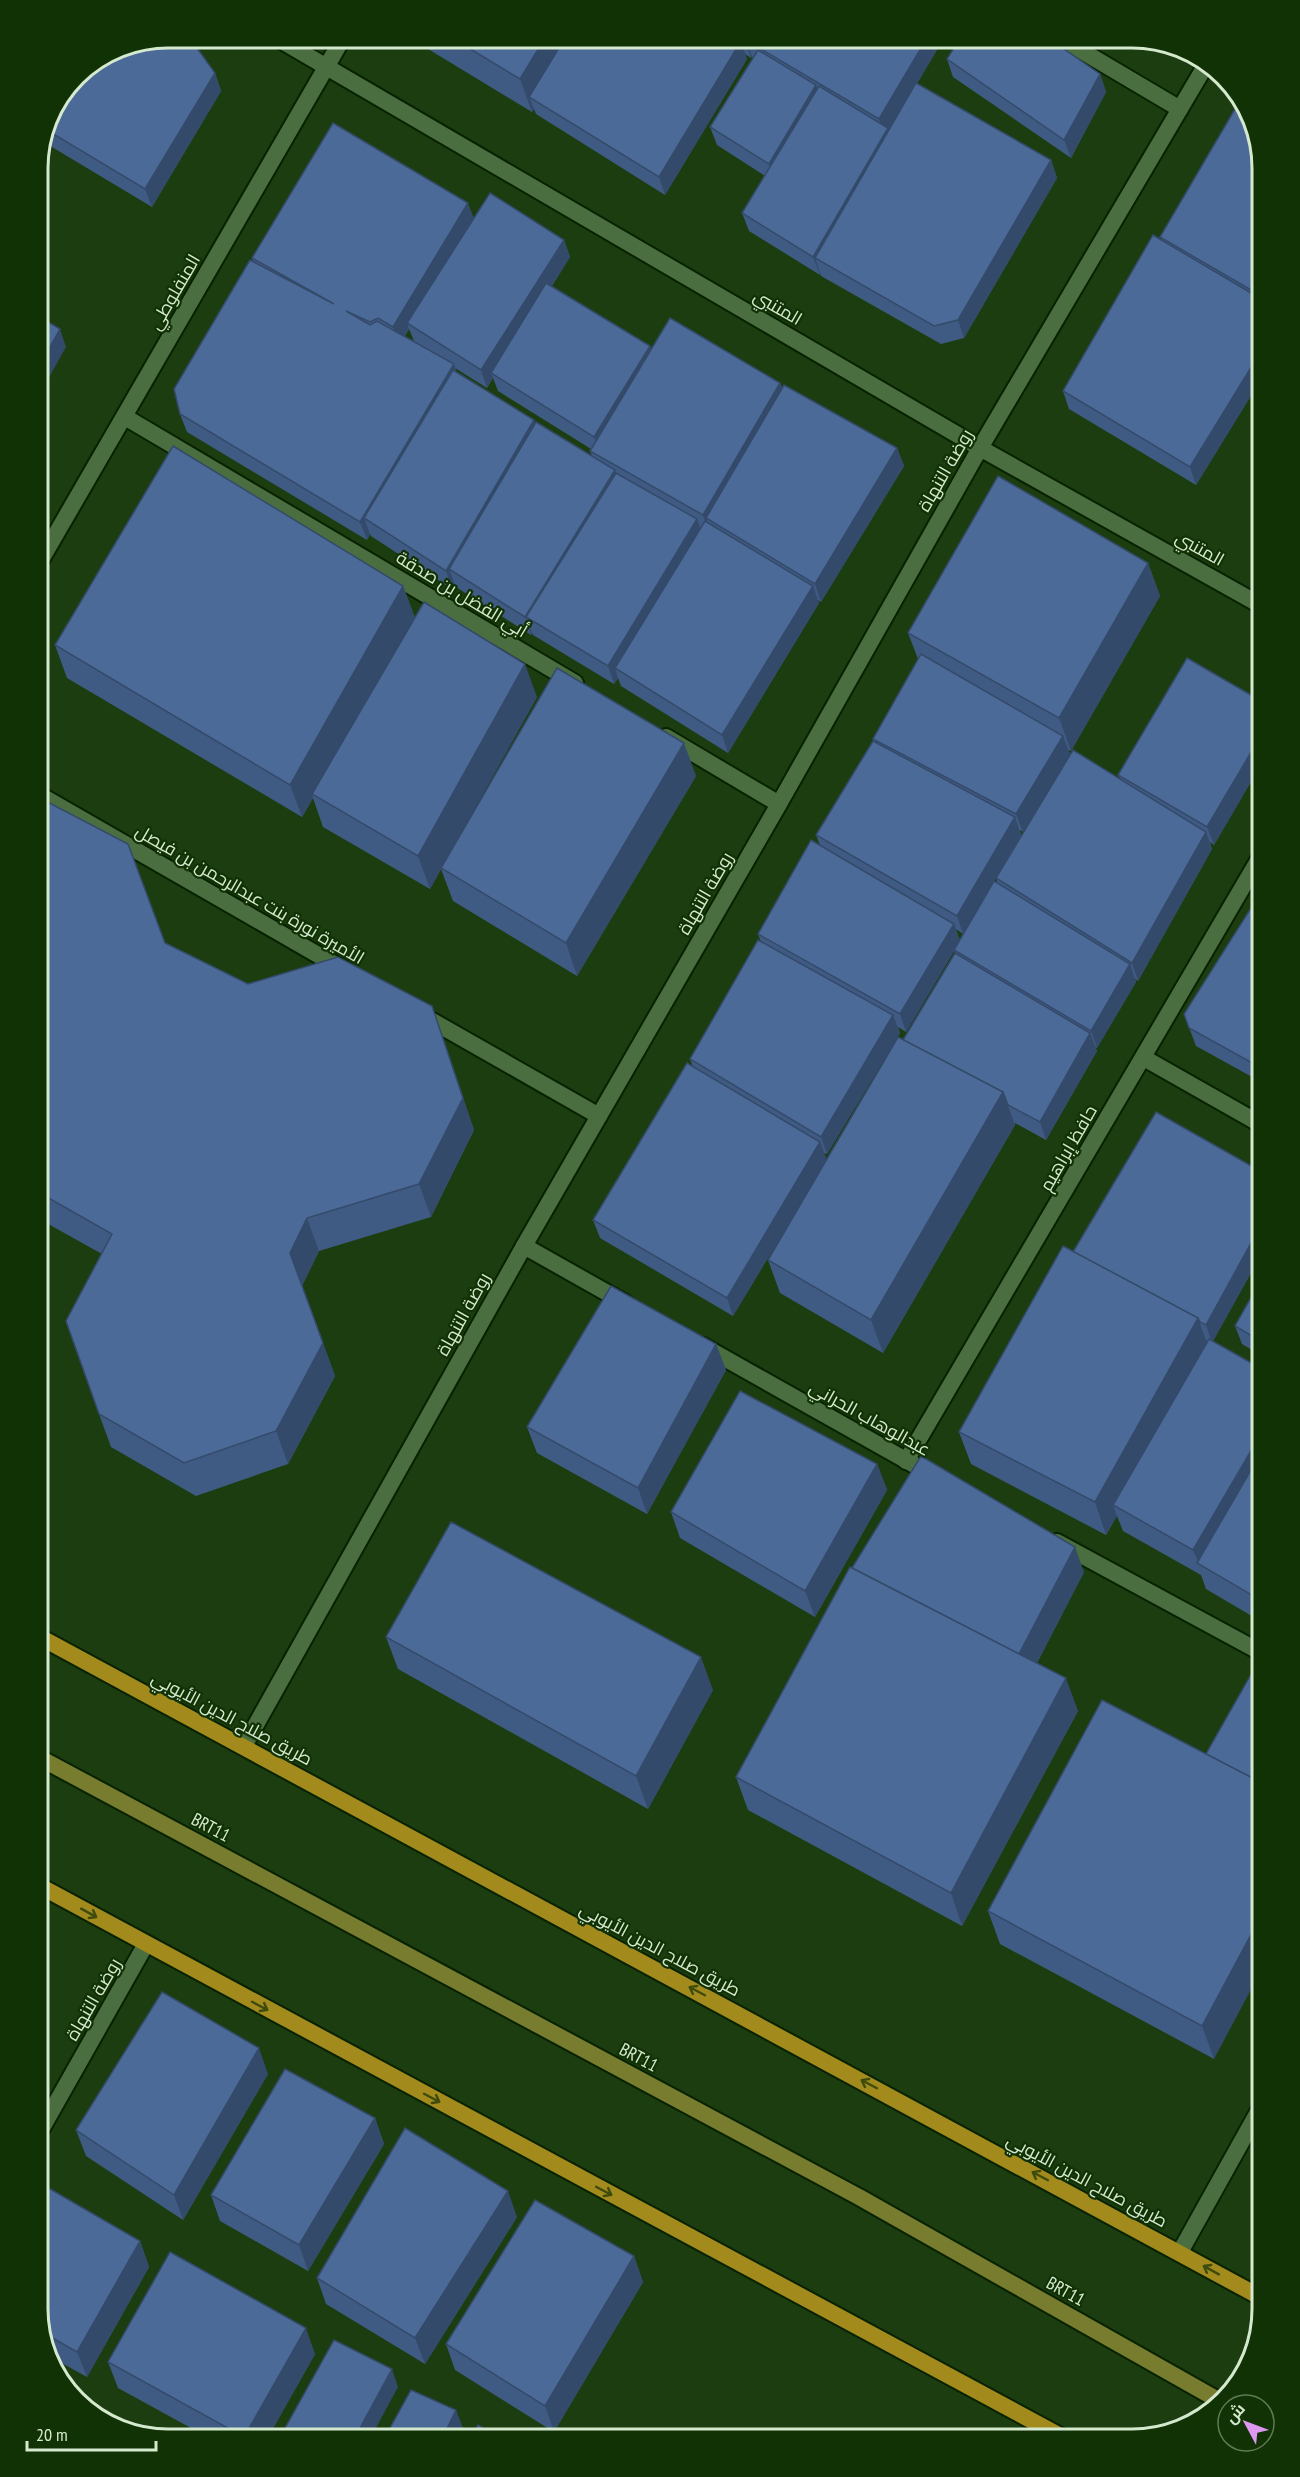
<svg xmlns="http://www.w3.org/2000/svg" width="1300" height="2477" font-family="'PT Sans Narrow',Cairo,sans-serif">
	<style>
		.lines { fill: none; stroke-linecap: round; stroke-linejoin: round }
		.minor-casing { stroke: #082201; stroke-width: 20 }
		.secondary-casing { stroke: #082201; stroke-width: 20 }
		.primary-casing { stroke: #082201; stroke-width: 20 }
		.minor { stroke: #4b6e40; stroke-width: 16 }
		.secondary { stroke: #777c2f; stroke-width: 16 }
		.primary { stroke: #a38a1d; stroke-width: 16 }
		.wall { fill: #405b83; fill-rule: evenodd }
		.shaded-wall { fill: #344a6a }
		.building { fill: #4b6a98; stroke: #344a6a; stroke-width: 1.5 }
		.oneway { stroke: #3d4c0c }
		.labels { text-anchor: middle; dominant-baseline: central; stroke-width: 4.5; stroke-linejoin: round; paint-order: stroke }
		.street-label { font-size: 18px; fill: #d5e9cf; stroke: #113204 }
		.rim { fill: none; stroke: #d5e9cf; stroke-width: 3 }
	</style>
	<rect width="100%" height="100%" fill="#1b3d0f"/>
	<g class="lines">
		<defs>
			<g id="minor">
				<polyline points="277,38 980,448 1262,606"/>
				<polyline points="1060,38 1180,109"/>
				<polyline points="125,417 575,683"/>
				<polyline points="38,565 343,38"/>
				<polyline points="666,737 779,804"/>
				<polyline points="38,794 346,971"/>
				<polyline points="420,1014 599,1116"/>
				<polyline points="1144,1058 1262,1125"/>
				<polyline points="524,1246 625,1303"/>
				<polyline points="703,1346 934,1476"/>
				<polyline points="906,1461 1262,854"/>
				<polyline points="1057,1542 1262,1653"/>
				<polyline points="244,1746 524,1246 779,804 980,448 1207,63"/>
				<polyline points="38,2135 146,1944"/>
				<polyline points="1180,2252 1262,2105"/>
			</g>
			<polyline id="secondary" points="38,1757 859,2197 1218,2400"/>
			<g id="primary">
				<polyline points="38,1636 1262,2298"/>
				<polyline points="38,1885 1066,2439"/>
			</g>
		</defs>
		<use href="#minor" class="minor-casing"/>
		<use href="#secondary" class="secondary-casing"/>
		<use href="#primary" class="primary-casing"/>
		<use href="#minor" class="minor"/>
		<use href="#secondary" class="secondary"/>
		<use href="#primary" class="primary"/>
	</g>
	<g class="wall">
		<polygon points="410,38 944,38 917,83 1051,160 1057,178 964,338 941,344 821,276 820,273 820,275 749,231 742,213 765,176 717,145 710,127 753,58 752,56 751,58 745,54 747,59 665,195 536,114 534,109 532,112"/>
		<polygon points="947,59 1100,74 1106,92 1071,158 953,77"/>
		<polygon points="215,73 221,91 152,207 42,141 48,118"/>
		<polygon points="1237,100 1252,118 1263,168 1263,376 1196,485 1069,409 1063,391 1162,240 1160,237 1236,110 1234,105"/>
		<path d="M474,218L564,240L570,257L552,286L650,346L651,350L780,383L782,387L897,448L904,466L821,602L818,600L819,603L728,753L621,686L618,678L614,684L533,635L532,633L531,635L456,587L455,585L452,589L371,536L370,534L367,540L187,432L180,414L253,262L252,258ZM409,329L414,341L405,336ZM455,368L487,388L493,378L498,391L591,449L590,451L592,456L536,423L457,373Z"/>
		<path d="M1148,563L1160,596L1071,751L1068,750L1070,754L1023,832L1020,830L1021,835L1120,779L1118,775L1263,702V761L1214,845L1210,842L1212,849L1138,981L1135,979L1136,982L1097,1048L1095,1047L1097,1051L1046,1140L1015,1123V1125L883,1353L780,1293L768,1260L813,1183L733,1316L600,1238L593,1220L693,1067L690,1059L761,942L758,934L820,845L816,835L874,742L873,739L918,659L908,633ZM996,878L997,882L960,941L956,929L963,934ZM954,951L955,953L903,1040L827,1160L824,1153L827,1154L900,1033L898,1027L906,1032Z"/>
		<polygon points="403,586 415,618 537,697 459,836 696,776 577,976 453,901 441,869 430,889 323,827 313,798 302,817 67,678 55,645"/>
		<polygon points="38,797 165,943 248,984 432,1006 474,1130 431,1217 319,1251 302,1286 335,1376 288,1464 196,1496 111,1447 99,1414 102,1254 41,1220 38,1225"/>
		<polygon points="1263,889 1263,1083 1196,1046 1184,1014"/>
		<polygon points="1073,1252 1262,1253 1213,1341 1262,1369 1262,1622 1206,1589 1201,1575 1123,1531 1117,1516 1106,1535 971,1464 959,1432"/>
		<polygon points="1262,1278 1262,1356 1242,1344 1235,1326"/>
		<polygon points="716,1344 726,1370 647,1514 537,1453 527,1427"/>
		<polygon points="877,1464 887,1490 815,1617 680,1538 671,1512"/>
		<polygon points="852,1568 1084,1572 1037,1663 1078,1711 962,1926 748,1810 736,1777"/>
		<polygon points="386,1637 713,1690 648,1809 398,1669"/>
		<polygon points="1206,1754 1214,2059 1000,1944 988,1911"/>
		<polygon points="268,2074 183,2220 86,2156 76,2130"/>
		<polygon points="375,2118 384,2144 308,2271 220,2221 211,2195"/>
		<polygon points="517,2217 425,2364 326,2304 317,2278"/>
		<polygon points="140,2241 149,2267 87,2377 47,2355 38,2309"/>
		<polygon points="634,2256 643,2282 554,2432 455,2370 446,2344"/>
		<polygon points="315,2354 267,2439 211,2439 118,2388 108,2362"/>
	</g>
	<g class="shaded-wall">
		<polygon points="545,38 577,38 529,97 534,109 532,112 520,79"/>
		<polygon points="746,38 765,38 746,40 752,56 751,58 745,40"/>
		<polygon points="927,38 944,38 815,258 820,273 820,275 813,257 884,134 879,119"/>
		<polygon points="741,41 747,59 665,195 659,177"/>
		<polygon points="215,73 221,91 152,207 145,189"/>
		<polygon points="1100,74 1106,92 1071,158 1064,140"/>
		<polygon points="816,85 823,103 775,182 769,164"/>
		<polygon points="1051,160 1057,178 964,338 958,320"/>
		<polygon points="468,203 475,221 407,323 409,329 400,345 393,327"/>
		<polygon points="564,240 570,257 495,375 491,373 493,378 487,388 481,370"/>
		<polygon points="60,329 66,347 38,397 38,368"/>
		<polygon points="650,346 656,364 601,455 594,437"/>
		<polygon points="1263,348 1263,376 1196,485 1190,467"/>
		<polygon points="454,364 460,382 364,518 370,534 367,540 360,522"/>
		<polygon points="780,383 787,401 706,518 711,530 709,533 703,515"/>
		<polygon points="534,420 541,438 449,569 455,585 452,589 446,571"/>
		<polygon points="897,448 904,466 821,602 815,584"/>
		<polygon points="615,470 621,488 526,617 532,633 531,635 525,617"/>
		<polygon points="697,519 703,537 615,668 618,678 614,684 608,666"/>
		<polygon points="1148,563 1160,596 1071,751 1059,718"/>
		<polygon points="403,586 415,618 312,794 313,798 302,817 290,785"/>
		<polygon points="813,586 819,603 728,753 722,735"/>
		<polygon points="525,664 537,697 430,889 418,856"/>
		<polygon points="1263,732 1263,761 1214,845 1207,827"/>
		<polygon points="1063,736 1070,754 1023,832 1016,814"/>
		<polygon points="684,743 696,776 577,976 566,943"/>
		<polygon points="1015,817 1021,835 963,934 957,916"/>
		<polygon points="1206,832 1212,849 1138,981 1132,963"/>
		<polygon points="954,924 960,941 906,1032 900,1014"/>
		<polygon points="1130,964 1136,982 1097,1048 1091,1031"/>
		<polygon points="432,1006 474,1130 431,1217 419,1184"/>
		<polygon points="893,1015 900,1033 827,1154 821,1137"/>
		<polygon points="1090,1033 1097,1051 1046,1140 1040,1122"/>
		<polygon points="1003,1092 1015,1125 883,1353 871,1320"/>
		<polygon points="820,1142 827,1160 733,1316 727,1298"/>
		<polygon points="38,1211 41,1220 38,1225"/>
		<polygon points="307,1218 319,1251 302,1286 290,1253"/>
		<polygon points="1262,1223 1262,1253 1212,1343 1206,1325"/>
		<polygon points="1198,1318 1210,1351 1113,1505 1117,1516 1106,1535 1095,1502"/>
		<polygon points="323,1343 335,1376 288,1464 276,1431"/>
		<polygon points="716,1344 726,1370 647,1514 638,1488"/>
		<polygon points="1262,1432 1262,1474 1199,1564 1193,1550"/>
		<polygon points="877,1464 887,1490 815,1617 805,1591"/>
		<polygon points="1075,1547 1084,1572 1027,1682 1018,1656"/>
		<polygon points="1262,1595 1262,1607 1260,1600"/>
		<polygon points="701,1657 713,1690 648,1809 636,1776"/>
		<polygon points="1066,1678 1078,1711 962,1926 951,1893"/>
		<polygon points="1262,1914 1262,1969 1214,2059 1202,2026"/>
		<polygon points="259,2048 268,2074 183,2220 174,2195"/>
		<polygon points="375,2118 384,2144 308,2271 299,2245"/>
		<polygon points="508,2191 517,2217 425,2364 415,2338"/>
		<polygon points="140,2241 149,2267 87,2377 77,2352"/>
		<polygon points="634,2256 643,2282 554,2432 545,2406"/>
		<polygon points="306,2328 315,2354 267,2439 245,2439 244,2437"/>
		<polygon points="392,2369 398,2387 370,2439 354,2439"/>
		<polygon points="456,2410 463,2428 457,2439 442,2439"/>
	</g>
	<g class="building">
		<polygon points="168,38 180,38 197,48 215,73 145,189 45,129 48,118 76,76 119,47"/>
		<polygon points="452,38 545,38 520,79"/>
		<polygon points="565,38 734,38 741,41 659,177 529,97"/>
		<polygon points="748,38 927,38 879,119 746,40"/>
		<polygon points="960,38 1048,38 1100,74 1064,140 947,59"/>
		<polygon points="758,50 816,85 769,164 710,127"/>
		<polygon points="916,83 1051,160 958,320 934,326 815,258"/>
		<polygon points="819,86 888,128 813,257 742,213"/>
		<polygon points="1237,100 1248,113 1234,105"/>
		<polygon points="1235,109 1253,119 1263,168 1263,297 1160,237"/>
		<polygon points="333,123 468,203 393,327 378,318 370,322 346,311 370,325 377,321 454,364 360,522 180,414 174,389 250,260 334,304 252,258"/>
		<polygon points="490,193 564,240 481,370 407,323"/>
		<polygon points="1153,235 1263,300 1263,348 1190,467 1063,391"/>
		<polygon points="546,283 650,346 594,437 491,373"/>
		<polygon points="38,316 60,329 38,368"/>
		<polygon points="670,318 780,383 703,515 590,451"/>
		<polygon points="453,370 534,420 446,571 364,518"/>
		<polygon points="784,385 897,448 815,584 706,518"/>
		<polygon points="536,422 615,470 525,617 449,569"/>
		<polygon points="173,446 403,586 290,785 55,645"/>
		<polygon points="616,473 697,519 608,666 526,617"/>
		<polygon points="998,476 1148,563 1059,718 908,633"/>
		<polygon points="705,521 813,586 722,735 615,668"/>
		<polygon points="424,602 525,664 418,856 312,794"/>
		<polygon points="921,654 1063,736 1016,814 873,739"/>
		<polygon points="1187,658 1263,702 1263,732 1207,827 1118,775"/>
		<polygon points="557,668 684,743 566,943 441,868"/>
		<polygon points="873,741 1015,817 957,916 816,835"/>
		<polygon points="1073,750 1206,832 1132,963 996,878"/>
		<polygon points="38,797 128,844 165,943 248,984 338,957 432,1006 463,1098 419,1184 307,1218 290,1253 323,1343 276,1431 184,1463 99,1414 66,1321 112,1234 38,1192"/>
		<polygon points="811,840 954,924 900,1014 758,934"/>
		<polygon points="994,881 1130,964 1091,1031 954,950"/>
		<polygon points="1263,889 1263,1069 1189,1028 1184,1014"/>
		<polygon points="758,940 893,1015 821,1137 690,1059"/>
		<polygon points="955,953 1090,1033 1040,1122 1008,1105 1003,1092 903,1040"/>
		<polygon points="898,1037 1003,1092 871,1320 768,1260"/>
		<polygon points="687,1063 820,1142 727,1298 593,1220"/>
		<polygon points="1156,1112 1262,1172 1262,1223 1206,1325 1200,1322 1198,1318 1073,1252"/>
		<polygon points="1063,1246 1198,1318 1095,1502 959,1432"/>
		<polygon points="1262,1278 1262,1342 1235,1326"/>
		<polygon points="611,1286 716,1344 638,1488 527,1427"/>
		<polygon points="1209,1339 1262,1369 1262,1432 1193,1550 1113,1505"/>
		<polygon points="740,1391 877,1464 805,1591 671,1512"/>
		<polygon points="1262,1451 1262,1595 1260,1600 1197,1563"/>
		<polygon points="921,1456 1075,1547 1019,1654 852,1568"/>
		<polygon points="451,1522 701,1657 636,1776 386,1637"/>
		<polygon points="850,1567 1066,1678 951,1893 736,1777"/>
		<polygon points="1262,1655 1262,1783 1206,1754"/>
		<polygon points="1102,1700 1262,1783 1262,1914 1202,2026 988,1911"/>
		<polygon points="162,1992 259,2048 174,2195 76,2130"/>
		<polygon points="285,2069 375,2118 299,2245 211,2195"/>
		<polygon points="405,2128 508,2191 415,2338 317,2278"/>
		<polygon points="45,2186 140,2241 77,2352 42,2332 38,2309 38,2199"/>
		<polygon points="535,2200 634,2256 545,2406 446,2344"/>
		<polygon points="170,2252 306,2328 244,2437 108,2362"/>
		<polygon points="334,2340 392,2369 354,2439 279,2439"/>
		<polygon points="411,2390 456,2410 442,2439 384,2439"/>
		<polygon points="478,2425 502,2439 470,2439"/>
	</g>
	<defs><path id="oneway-shaft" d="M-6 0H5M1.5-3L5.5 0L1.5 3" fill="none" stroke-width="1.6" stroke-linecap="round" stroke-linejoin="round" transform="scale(1.5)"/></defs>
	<g class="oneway">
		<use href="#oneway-shaft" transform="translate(89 1913) rotate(29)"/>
		<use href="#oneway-shaft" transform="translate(697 1991) rotate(-152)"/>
		<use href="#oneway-shaft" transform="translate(260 2006) rotate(28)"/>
		<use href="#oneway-shaft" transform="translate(869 2084) rotate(-152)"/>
		<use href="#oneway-shaft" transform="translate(432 2098) rotate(28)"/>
		<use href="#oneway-shaft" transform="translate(1040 2176) rotate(-152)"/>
		<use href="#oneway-shaft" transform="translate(604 2191) rotate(28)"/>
		<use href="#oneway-shaft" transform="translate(1211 2270) rotate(-151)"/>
	</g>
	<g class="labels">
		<g class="street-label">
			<text transform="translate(174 292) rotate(-60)">المنفلوطي</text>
			<text transform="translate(778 307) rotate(30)">المتنبي</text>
			<text transform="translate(945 470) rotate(-60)">روضة التنهاة</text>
			<text transform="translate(1200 548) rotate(29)">المتنبي</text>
			<text transform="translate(462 594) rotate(31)">أبي الفضل بن صدقة</text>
			<text transform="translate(705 893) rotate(-60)">روضة التنهاة</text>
			<text transform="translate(250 894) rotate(30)">الأميرة نورة بنت عبدالرحمن بن فيصل</text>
			<text transform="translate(1068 1148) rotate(-60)">حافظ إبراهيم</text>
			<text transform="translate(463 1314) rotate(-61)">روضة التنهاة</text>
			<text transform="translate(870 1418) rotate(29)">عبدالوهاب الحراني</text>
			<text transform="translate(232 1718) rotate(28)">طريق صلاح الدين الأيوبي</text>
			<text transform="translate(211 1827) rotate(28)">BRT11</text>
			<text transform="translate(660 1949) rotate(28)">طريق صلاح الدين الأيوبي</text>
			<text transform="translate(93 1999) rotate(-60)">روضة التنهاة</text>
			<text transform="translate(639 2057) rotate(28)">BRT11</text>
			<text transform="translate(1087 2180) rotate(28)">طريق صلاح الدين الأيوبي</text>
			<text transform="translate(1066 2291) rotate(29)">BRT11</text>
		</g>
	</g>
	<path d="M0 0H1300V2477H0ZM168 48H1132A120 120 0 0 1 1252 168V2309A120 120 0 0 1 1132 2429H168A120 120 0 0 1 48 2309V168A120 120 0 0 1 168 48Z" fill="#113204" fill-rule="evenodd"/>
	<path class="rim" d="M168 48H1132A120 120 0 0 1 1252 168V2309A120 120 0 0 1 1132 2429H168A120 120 0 0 1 48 2309V168A120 120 0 0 1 168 48Z"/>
	<g transform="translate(1246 2423) rotate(311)"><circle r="28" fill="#113204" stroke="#5f7b55" stroke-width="1.5"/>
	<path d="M0-4.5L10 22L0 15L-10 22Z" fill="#de98f2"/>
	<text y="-9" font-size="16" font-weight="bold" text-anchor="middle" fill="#d5e9cf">ش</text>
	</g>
	<path d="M27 2441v9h129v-9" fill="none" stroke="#d5e9cf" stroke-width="3"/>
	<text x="36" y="2441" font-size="18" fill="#d5e9cf" stroke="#113204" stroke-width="4.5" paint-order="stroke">20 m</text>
</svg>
